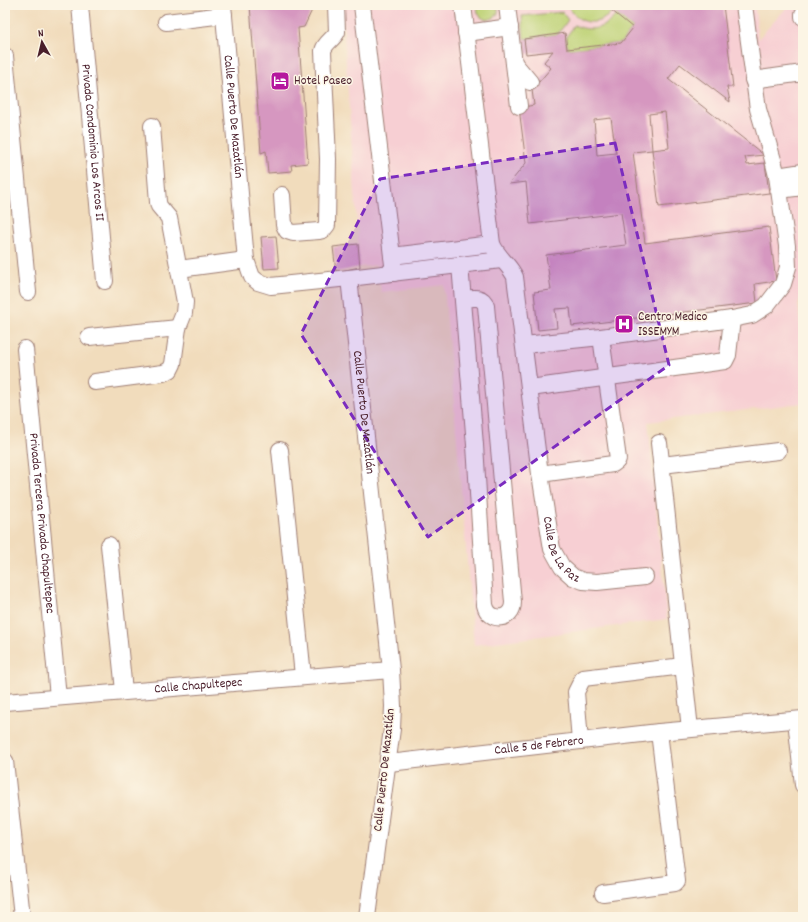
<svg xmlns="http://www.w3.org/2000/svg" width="808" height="922" font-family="Dekko,sans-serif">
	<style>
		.built { fill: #f7cfd3 }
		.green { fill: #bdd275; stroke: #847850 }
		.building { fill: #d697c0; fill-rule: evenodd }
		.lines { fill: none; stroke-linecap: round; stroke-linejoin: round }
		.minor-casing { stroke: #9e7e74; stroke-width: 18 }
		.minor { stroke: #fff; stroke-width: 16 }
		.marked { fill: #7b2cbf; fill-opacity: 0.2; stroke: #7b2cbf; stroke-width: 3; stroke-dasharray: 8 5; stroke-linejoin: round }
		.labels { text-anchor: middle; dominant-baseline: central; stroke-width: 3; stroke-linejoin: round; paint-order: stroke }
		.poi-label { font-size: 13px; fill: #4a1f2b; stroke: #fcf5e5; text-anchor: start }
		.street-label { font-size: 13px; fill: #4a1f2b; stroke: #fcf5e5 }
	</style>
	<rect width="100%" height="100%" fill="#fcf5e5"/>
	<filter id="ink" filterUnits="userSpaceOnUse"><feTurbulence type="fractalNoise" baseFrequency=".025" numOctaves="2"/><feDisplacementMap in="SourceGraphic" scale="8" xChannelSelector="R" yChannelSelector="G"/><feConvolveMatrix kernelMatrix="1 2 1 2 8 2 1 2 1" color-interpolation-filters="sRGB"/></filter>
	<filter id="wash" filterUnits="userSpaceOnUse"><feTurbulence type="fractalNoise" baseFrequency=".012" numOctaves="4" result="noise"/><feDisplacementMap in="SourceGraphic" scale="16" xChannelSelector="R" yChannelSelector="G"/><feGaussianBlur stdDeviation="0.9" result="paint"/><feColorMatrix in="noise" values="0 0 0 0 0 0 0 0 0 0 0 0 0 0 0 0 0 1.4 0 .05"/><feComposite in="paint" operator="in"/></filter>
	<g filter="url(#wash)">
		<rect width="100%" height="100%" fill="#f1dcbc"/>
		<polygon class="built" points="342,5 755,5 758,39 789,5 803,5 803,292 798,304 803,344 803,403 648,422 667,619 474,645 444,285 381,292 377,265 360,267"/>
		<g class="green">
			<path d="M478,5H498V13C491,25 474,19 478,5Z"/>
			<path d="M568,5H605L612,11C600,28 576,25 568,5Z"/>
			<polygon points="562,12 568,20 558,34 524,39 522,16"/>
			<path d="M617,14L633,28L621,43L567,49L566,38L574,25C591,33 606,28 617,14Z"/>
		</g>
		<g id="blocks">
			<g class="building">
				<polygon points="250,5 327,5 327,6 313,8 304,27 298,28 308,163 291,165 292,171 268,173 266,151 261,153"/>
				<path d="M605,5H723L733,87H727L730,102L680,64L668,79L764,155L745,157L747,165L765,163L769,193L659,207L652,150L633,152L645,243L769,227L776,281L755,284L757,303L572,326L570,308L555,309L557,328L538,330L534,292L551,290L546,255L626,245L621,213L530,224L526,182L509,184L526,163L519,108L534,105L532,90L551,68L544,62L553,51L526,54L524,39L565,33L567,49L621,43L633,28ZM665,112L669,148L652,150L649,114ZM611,118L616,153L597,155L594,120Z"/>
				<polygon points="276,236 279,268 264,269 261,237"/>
				<polygon points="358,244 360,267 336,272 333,247"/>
			</g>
		</g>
	</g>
	<g filter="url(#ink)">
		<use href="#blocks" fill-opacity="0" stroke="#9e7e74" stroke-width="1"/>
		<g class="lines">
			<defs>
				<g id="minor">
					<path id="s1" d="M80,5L105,281"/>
					<path id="s2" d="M223,5L246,260L252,277L258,282L271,286L349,278L501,260"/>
					<polyline points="362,5 394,273"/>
					<path id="s3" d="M463,5L492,244C498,258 510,265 515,277L540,474L552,549L562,567L573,577L583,581L597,582L645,577"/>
					<polyline points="507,5 519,106"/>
					<polyline points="803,14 803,17"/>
					<polyline points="166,22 224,15"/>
					<polyline points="466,33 510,27"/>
					<polyline points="5,56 28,292"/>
					<polyline points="514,63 530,82"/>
					<polyline points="753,80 803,73"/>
					<polyline points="777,176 803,172"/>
					<polyline points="779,190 803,187"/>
					<path d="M282,195L284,225L287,231L293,233L319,231L323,230L327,225L328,159L323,51C325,42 333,40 337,32L336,5"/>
					<polyline points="392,256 492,244"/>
					<path d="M460,265L475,445L485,605C489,623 513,621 513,602L486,306C483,295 472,298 463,299"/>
					<polyline points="179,269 246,260"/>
					<path id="s4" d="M349,278L391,670L393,706L392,729L367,917"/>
					<polyline points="89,337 178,328"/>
					<polyline points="524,345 601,337 732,319 752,315 766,306 783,284 788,267 787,246 777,176 773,160 758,109 744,5"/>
					<path id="s5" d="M25,349L58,697"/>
					<polyline points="95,382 163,373 170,370 173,364 178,328 184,313 185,302 169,218 159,206 158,202 152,126"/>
					<polyline points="530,388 725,361 728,355 732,319"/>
					<polyline points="659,443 690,729"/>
					<polyline points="280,450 303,676"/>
					<polyline points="662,465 778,451"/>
					<polyline points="540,474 613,464 617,461 618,459 601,337"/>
					<polyline points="109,545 124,691"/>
					<path id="s6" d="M5,702L391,670"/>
					<polyline points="796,720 803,785"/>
					<polyline points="580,741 576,692 583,678 683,666"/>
					<polyline points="5,761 22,917"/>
					<path id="s7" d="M389,763L659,732L803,719"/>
					<polyline points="603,893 675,883 677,881 659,732"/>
				</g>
			</defs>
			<use href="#minor" class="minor-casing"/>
			<use href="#minor" class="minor"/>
		</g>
	</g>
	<path class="marked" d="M615,143L669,365L428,537L301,334L380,179Z"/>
	<defs>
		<symbol id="hotel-square" viewBox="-11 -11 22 22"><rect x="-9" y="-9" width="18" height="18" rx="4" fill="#b5179e" stroke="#fcf5e5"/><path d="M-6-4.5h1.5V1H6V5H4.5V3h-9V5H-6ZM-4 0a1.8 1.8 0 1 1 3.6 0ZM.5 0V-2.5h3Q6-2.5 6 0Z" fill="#fff"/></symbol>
		<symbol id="hospital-square" viewBox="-11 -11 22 22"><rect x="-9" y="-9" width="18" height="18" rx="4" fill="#b5179e" stroke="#fcf5e5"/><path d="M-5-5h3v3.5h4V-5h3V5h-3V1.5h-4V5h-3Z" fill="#fff"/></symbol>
	</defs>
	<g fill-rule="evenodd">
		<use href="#hotel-square" x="269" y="70" width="22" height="22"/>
		<use href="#hospital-square" x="613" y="313" width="22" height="22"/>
	</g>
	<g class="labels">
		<g class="poi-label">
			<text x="294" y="81">Hotel Paseo</text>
			<text x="638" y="317">Centro Medico<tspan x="638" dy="15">ISSEMYM</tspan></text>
		</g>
		<g class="street-label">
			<text stroke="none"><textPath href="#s2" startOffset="112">Calle Puerto De Mazatlán</textPath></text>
			<text stroke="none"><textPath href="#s1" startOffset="138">Privada Condominio Los Arcos II</textPath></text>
			<text stroke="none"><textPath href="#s4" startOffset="135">Calle Puerto De Mazatlán</textPath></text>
			<text stroke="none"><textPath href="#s5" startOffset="175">Privada Tercera Privada Chapultepec</textPath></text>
			<text stroke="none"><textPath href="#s3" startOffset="560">Calle De La Paz</textPath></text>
			<text stroke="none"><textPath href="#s6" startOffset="194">Calle Chapultepec</textPath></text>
			<text stroke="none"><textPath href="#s7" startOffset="151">Calle 5 de Febrero</textPath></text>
			<text transform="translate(385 770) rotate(-84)">Calle Puerto De Mazatlán</text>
		</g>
	</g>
	<rect width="808" height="922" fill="none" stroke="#fcf5e5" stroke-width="20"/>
	<g transform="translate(42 42) rotate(352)" stroke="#fcf5e5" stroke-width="3" paint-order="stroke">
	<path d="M0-3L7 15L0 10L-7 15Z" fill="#4a1f2b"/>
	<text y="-6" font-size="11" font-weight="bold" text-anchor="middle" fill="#4a1f2b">N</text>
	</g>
</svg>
